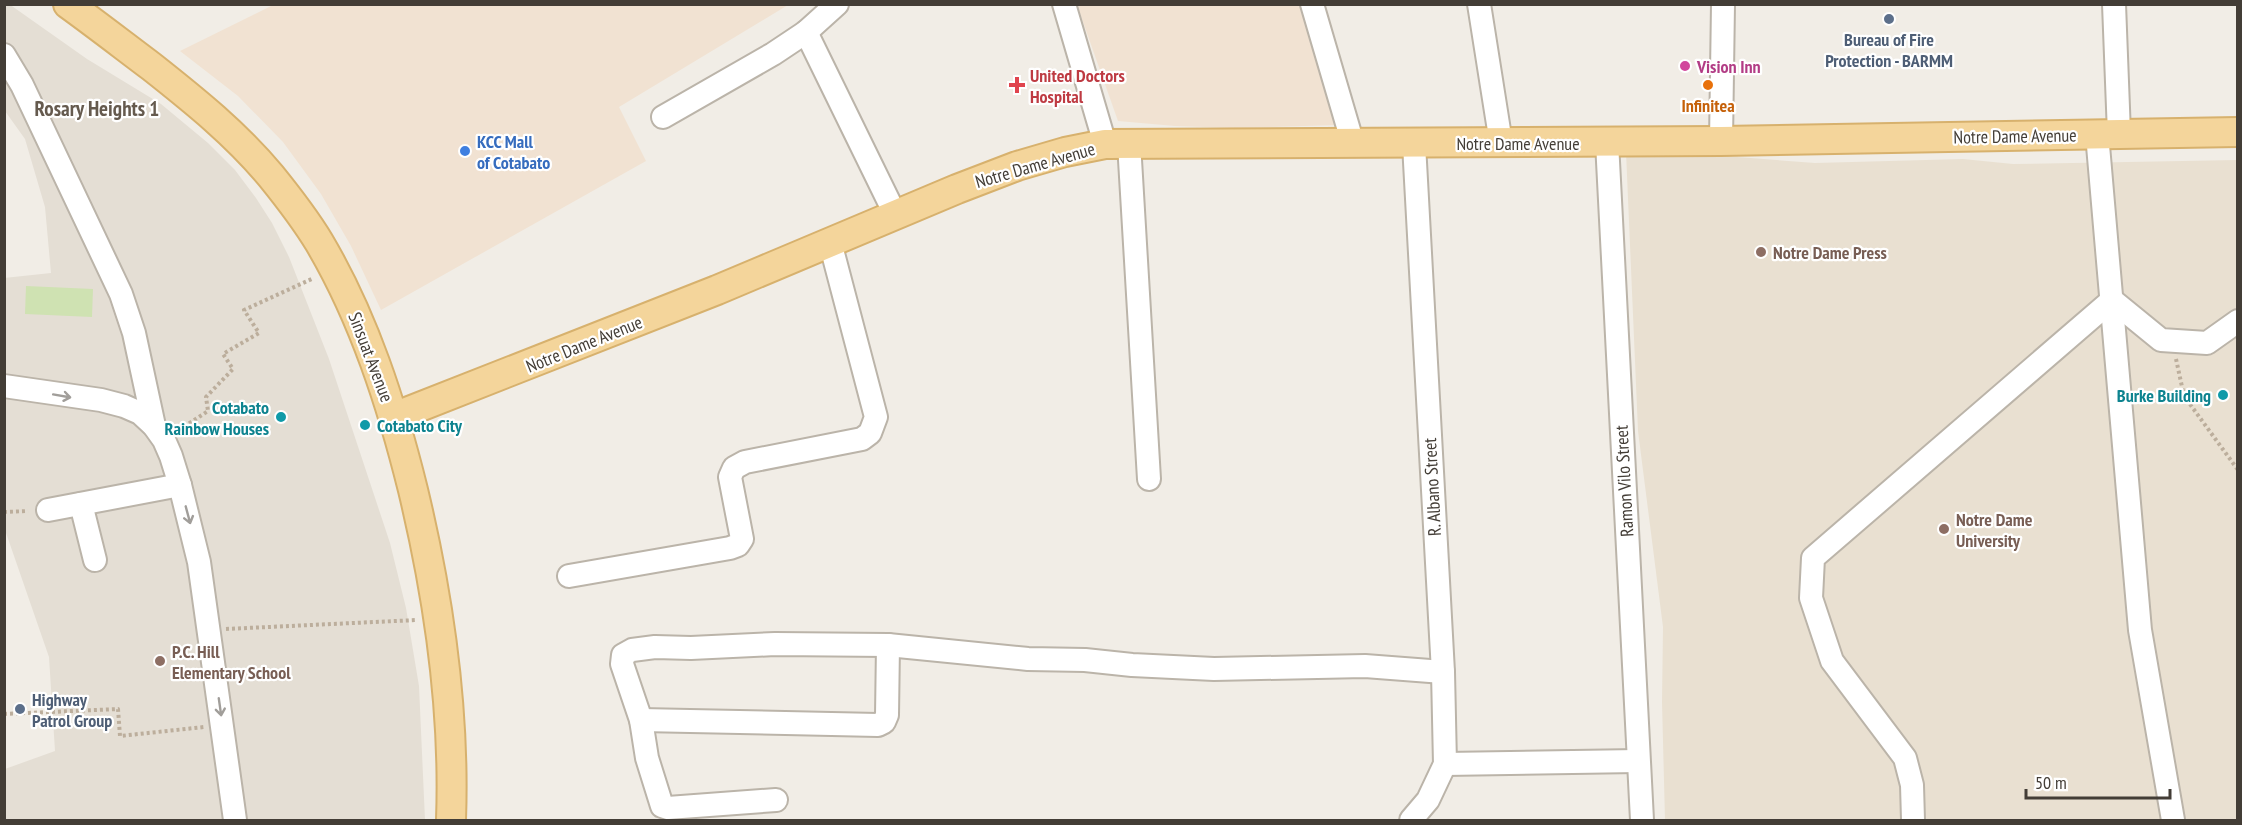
<svg xmlns="http://www.w3.org/2000/svg" width="2242" height="825" font-family="'PT Sans Narrow',sans-serif">
	<style>
		.residential { fill: #e4ded4 }
		.commercial { fill: #f1e2d2 }
		.education { fill: #e9e0d1 }
		.green { fill: #cfe2b2 }
		.lines { fill: none; stroke-linecap: round; stroke-linejoin: round }
		.minor-casing { stroke: #bbb4a9; stroke-width: 26 }
		.major-casing { stroke: #d7b16d; stroke-width: 32 }
		.path { stroke: #bcae9c; stroke-width: 4; stroke-dasharray: 3 3; stroke-linecap: butt }
		.minor { stroke: #fff; stroke-width: 22 }
		.major { stroke: #f4d59b; stroke-width: 28 }
		.oneway { stroke: #a19e9a }
		.service-dot { fill: #5c6f8a; stroke: #fff; stroke-width: 2 }
		.hotel-dot { fill: #d1479c; stroke: #fff; stroke-width: 2 }
		.health-dot { fill: #e0444e; stroke: #fff; stroke-width: 2 }
		.food-dot { fill: #e8710a; stroke: #fff; stroke-width: 2 }
		.shop-dot { fill: #3f7fe0; stroke: #fff; stroke-width: 2 }
		.education-dot { fill: #8d6e63; stroke: #fff; stroke-width: 2 }
		.culture-dot { fill: #0f9aa8; stroke: #fff; stroke-width: 2 }
		.labels { text-anchor: middle; dominant-baseline: central; stroke-width: 4.5; stroke-linejoin: round; paint-order: stroke }
		.service-label { font-size: 18px; font-weight: bold; fill: #4e5e75; stroke: #fff }
		.hotel-label { font-size: 18px; font-weight: bold; fill: #b23c85; stroke: #fff; text-anchor: start }
		.health-label { font-size: 18px; font-weight: bold; fill: #be3a42; stroke: #fff; text-anchor: start }
		.food-label { font-size: 18px; font-weight: bold; fill: #c56008; stroke: #fff }
		.street-label { font-size: 18px; fill: #433d36; stroke: #fff }
		.shop-label { font-size: 18px; font-weight: bold; fill: #366cbe; stroke: #fff; text-anchor: start }
		.education-label { font-size: 18px; font-weight: bold; fill: #785e54; stroke: #fff; text-anchor: start }
		.culture-label { font-size: 18px; font-weight: bold; fill: #0d838f; stroke: #fff; text-anchor: end }
		.quarter-label { font-size: 21px; font-weight: bold; fill: #655a4e; stroke: #fff }
	</style>
	<rect width="100%" height="100%" fill="#f1ede6"/>
	<polygon class="residential" points="9,4 87,59 161,104 208,143 235,170 256,198 272,223 289,257 329,359 390,543 406,608 419,686 425,820 5,820 5,769 55,751 49,657 5,530 4,278 51,273 45,207 25,139 5,111 4,5"/>
	<g class="commercial">
		<polygon points="273,5 273,4 788,5 619,107 646,161 381,310 351,246 321,194 283,142 238,96 180,51"/>
		<polygon points="1077,5 1299,5 1337,125 1235,128 1175,126 1118,121"/>
	</g>
	<polygon class="education" points="1626,152 1697,154 1704,157 1724,156 1815,163 1963,159 2013,164 2237,160 2237,820 1665,820 1662,702 1663,627 1638,431"/>
	<polygon class="green" points="26,286 93,289 92,317 25,314"/>
	<g class="lines">
		<defs>
			<g id="minor">
				<polyline points="1064,4 1105,144"/>
				<polyline points="1312,4 1353,144"/>
				<polyline points="1479,4 1501,143"/>
				<polyline points="2114,4 2119,134"/>
				<polyline points="806,32 895,214"/>
				<polyline points="4,55 22,85 121,294 134,333 154,426"/>
				<polyline points="663,117 773,54 806,32 837,4"/>
				<polyline points="2097,134 2140,630 2173,820"/>
				<polyline points="1721,141 1723,4"/>
				<polyline points="1607,142 1642,820"/>
				<polyline points="1129,143 1149,479"/>
				<polyline points="4,386 101,400 124,406 140,413 154,426 164,440 171,456 180,485 199,562 235,820"/>
				<polyline points="81,504 95,560"/>
				<polyline points="48,510 180,485"/>
				<polyline points="569,576 730,548 738,545 742,539 730,477 734,468 745,462 862,439 870,433 876,417 830,242"/>
				<polyline points="641,720 878,725 884,722 887,715 888,645"/>
				<polyline points="1445,764 1638,761"/>
				<polyline points="776,800 668,808 662,806 647,758 641,720 622,664 623,655 632,650 655,647 691,648 775,644 888,645 1028,659 1085,660 1132,665 1214,669 1365,666 1443,672"/>
				<polyline points="1411,820 1428,800 1445,764 1443,672 1414,144"/>
				<polyline points="1913,820 1912,785 1905,758 1832,661 1811,598 1813,558 2112,300 2161,340 2207,343 2238,321"/>
			</g>
			<g id="major">
				<path d="M68,4C97,25 124,46 152,67C195,101 236,134 271,176C288,197 305,219 319,242C364,318 392,405 413,490C439,598 455,710 451,820"/>
				<polyline points="394,417 717,290 957,189 1017,166 1065,152 1105,144 1721,141 2238,132"/>
			</g>
		</defs>
		<use href="#minor" class="minor-casing"/>
		<use href="#major" class="major-casing"/>
		<g class="path">
			<polyline points="2176,359 2184,396 2238,470"/>
			<polyline points="179,430 208,411 206,397 233,369 223,354 259,333 244,310 314,278"/>
			<polyline points="4,512 28,511"/>
			<polyline points="226,629 417,620"/>
			<polyline points="4,714 118,709 120,736 204,727"/>
		</g>
		<use href="#minor" class="minor"/>
		<use href="#major" class="major"/>
	</g>
	<defs><path id="oneway-shaft" d="M-6 0H5M1.5-3L5.5 0L1.5 3" fill="none" stroke-width="1.6" stroke-linecap="round" stroke-linejoin="round" transform="scale(1.5)"/></defs>
	<g class="oneway">
		<use href="#oneway-shaft" transform="translate(62 396) rotate(10)"/>
		<use href="#oneway-shaft" transform="translate(188 515) rotate(75)"/>
		<use href="#oneway-shaft" transform="translate(220 707) rotate(82)"/>
	</g>
	<g class="service-dot">
		<circle cx="1889" cy="19" r="6"/>
		<circle cx="20" cy="709" r="6"/>
	</g>
	<circle class="hotel-dot" cx="1685" cy="66" r="6"/>
	<path class="health-dot" d="M1014 76h6v6h6v6h-6v6h-6v-6h-6v-6h6z"/>
	<circle class="food-dot" cx="1708" cy="85" r="6"/>
	<circle class="shop-dot" cx="465" cy="151" r="6"/>
	<g class="education-dot">
		<circle cx="1761" cy="252" r="6"/>
		<circle cx="1944" cy="529" r="6"/>
		<circle cx="160" cy="661" r="6"/>
	</g>
	<g class="culture-dot">
		<circle cx="2223" cy="395" r="6"/>
		<circle cx="281" cy="417" r="6"/>
		<circle cx="365" cy="425" r="6"/>
	</g>
	<g class="labels">
		<g class="service-label">
			<text x="1889" y="39">Bureau of Fire<tspan x="1889" dy="21">Protection - BARMM</tspan></text>
			<text x="32" y="699" text-anchor="start">Highway<tspan x="32" dy="21">Patrol Group</tspan></text>
		</g>
		<g class="hotel-label">
			<text x="1697" y="66">Vision Inn</text>
		</g>
		<g class="health-label">
			<text x="1030" y="75">United Doctors<tspan x="1030" dy="21">Hospital</tspan></text>
		</g>
		<g class="food-label">
			<text x="1708" y="105">Infinitea</text>
		</g>
		<g class="street-label">
			<text transform="translate(2015 136) rotate(-1)">Notre Dame Avenue</text>
			<text x="1518" y="143">Notre Dame Avenue</text>
			<text transform="translate(1035 165) rotate(-16)">Notre Dame Avenue</text>
			<text transform="translate(584 344) rotate(-22)">Notre Dame Avenue</text>
			<text transform="translate(371 357) rotate(69)">Sinsuat Avenue</text>
			<text transform="translate(1624 481) rotate(-93)">Ramon Vilo Street</text>
			<text transform="translate(1432 487) rotate(-93)">R. Albano Street</text>
		</g>
		<g class="shop-label">
			<text x="477" y="141">KCC Mall<tspan x="477" dy="21">of Cotabato</tspan></text>
		</g>
		<g class="education-label">
			<text x="1773" y="252">Notre Dame Press</text>
			<text x="1956" y="519">Notre Dame<tspan x="1956" dy="21">University</tspan></text>
			<text x="172" y="651">P.C. Hill<tspan x="172" dy="21">Elementary School</tspan></text>
		</g>
		<g class="culture-label">
			<text x="2211" y="395">Burke Building</text>
			<text x="269" y="407">Cotabato<tspan x="269" dy="21">Rainbow Houses</tspan></text>
			<text x="377" y="425" text-anchor="start">Cotabato City</text>
		</g>
		<g class="quarter-label">
			<text x="97" y="108">Rosary Heights 1</text>
		</g>
	</g>
	<rect width="2242" height="825" fill="none" stroke="#433d36" stroke-width="12"/>
	<path d="M2026 789v9h144v-9" fill="none" stroke="#433d36" stroke-width="3"/>
	<text x="2035" y="789" font-size="18" fill="#433d36" stroke="#ffffff" stroke-width="4.5" paint-order="stroke">50 m</text>
</svg>
